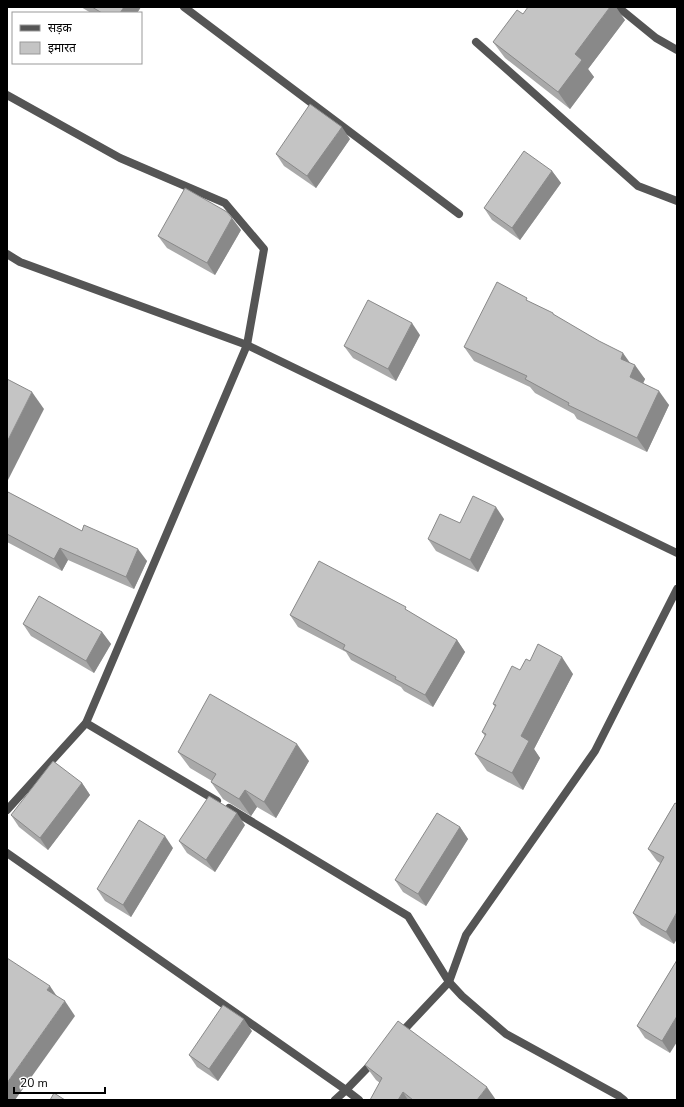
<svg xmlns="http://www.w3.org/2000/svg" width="684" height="1107" font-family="'Nunito Sans','Noto Sans Devanagari',sans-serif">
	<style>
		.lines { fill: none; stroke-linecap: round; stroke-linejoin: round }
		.street { stroke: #555; stroke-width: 8 }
		.wall { fill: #a9a9a9 }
		.shaded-wall { fill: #898989 }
		.building { fill: #c4c4c4; stroke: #898989 }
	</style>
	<rect width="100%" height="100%" fill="#fff"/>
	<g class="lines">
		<g class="street">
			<polyline points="184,7 459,214"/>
			<polyline points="618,7 656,38 677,50"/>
			<polyline points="476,42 638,186 677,201"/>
			<polyline points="7,95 120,158 225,203 264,249 247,345 86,723 7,810"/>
			<polyline points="7,254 20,262 247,345 677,553"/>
			<polyline points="86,723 217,801"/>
			<polyline points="229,808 408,916 449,982"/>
			<polyline points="7,853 346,1090 359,1100"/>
			<polyline points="449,982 466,935 595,751 677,589"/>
			<polyline points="399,1035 449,982 462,996 506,1034 619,1096 624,1100"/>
			<polyline points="335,1100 346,1090 374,1061"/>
		</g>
	</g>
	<g class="wall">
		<polygon points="81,7 141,7 137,13 91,13"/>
		<polygon points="523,14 625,20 588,69 594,77 570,109 505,58 493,42"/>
		<polygon points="350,139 316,188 284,166 276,154"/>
		<polygon points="552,171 561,183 520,240 492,220 484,208"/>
		<polygon points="241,230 215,275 167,248 158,236"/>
		<polygon points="530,302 554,315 630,363 645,379 643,384 669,405 647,452 577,419 574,414 535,393 530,387 474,361 464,347"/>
		<polygon points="420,335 396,381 353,358 344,346"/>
		<polygon points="7,494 82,531 147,561 134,589 68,560 62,571 7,542"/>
		<polygon points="504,519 478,572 436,551 428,539 460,523"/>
		<polygon points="409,612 457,640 465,652 433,707 404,691 401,687 351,660 346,652 298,627 290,615"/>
		<polygon points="23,624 102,632 111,644 94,673 31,636"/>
		<polygon points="530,661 573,674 534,749 540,758 523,790 487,771 475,754 485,736 482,732 495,707 493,704"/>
		<polygon points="178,752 309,761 276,818 257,807 251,816 223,799 211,782 212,781 190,768"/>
		<polygon points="82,783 90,795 48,850 19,827 11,815"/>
		<polygon points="675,803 674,944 641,925 633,913 660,863 657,861 648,849"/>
		<polygon points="245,825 215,872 187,853 179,841"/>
		<polygon points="460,827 468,839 426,906 403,892 395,880"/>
		<polygon points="173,848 131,917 105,901 97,889"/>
		<polygon points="677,960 670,1053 645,1038 637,1026"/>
		<polygon points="252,1031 218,1081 197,1067 189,1055"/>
		<polygon points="365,1065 496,1100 370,1100 380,1083 376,1080"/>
	</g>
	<g class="shaded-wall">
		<polygon points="124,7 141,7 137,13 120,13"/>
		<polygon points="610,7 616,7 625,20 588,69 594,77 570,109 558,92 575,54"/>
		<polygon points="342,127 350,139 316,188 307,176"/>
		<polygon points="552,171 561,183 520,240 512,228"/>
		<polygon points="232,218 241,230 215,275 207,263"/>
		<polygon points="412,323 420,335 396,381 388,369"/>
		<polygon points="623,353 633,367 621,359"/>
		<polygon points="635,365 645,379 639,391 630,377"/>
		<polygon points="659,391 669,405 647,452 637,438"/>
		<polygon points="32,392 44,409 7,482 7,442"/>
		<polygon points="496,507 504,519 478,572 470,560"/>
		<polygon points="60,548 68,560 62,571 54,559"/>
		<polygon points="138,549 147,561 134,589 126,577"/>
		<polygon points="102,632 111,644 94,673 86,661"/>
		<polygon points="457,640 465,652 433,707 425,695"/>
		<polygon points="562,657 573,674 534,749 540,758 523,790 512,773 521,736"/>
		<polygon points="297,744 309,761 276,818 264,802"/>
		<polygon points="82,783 90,795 48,850 40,838"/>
		<polygon points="245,790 257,807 251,816 239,799"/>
		<polygon points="237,813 245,825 215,872 206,860"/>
		<polygon points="460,827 468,839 426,906 418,894"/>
		<polygon points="165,836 173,848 131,917 123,905"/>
		<polygon points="677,912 677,939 674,944 666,932"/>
		<polygon points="50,986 60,1001 47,990"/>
		<polygon points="65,1001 75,1016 15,1100 7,1100 7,1083"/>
		<polygon points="677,1016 677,1042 670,1053 662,1041"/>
		<polygon points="244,1019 252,1031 218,1081 209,1069"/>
		<polygon points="487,1087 496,1100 477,1100"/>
		<polygon points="403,1092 408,1100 398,1100"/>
	</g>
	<g class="building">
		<polygon points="92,7 124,7 120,13 102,13"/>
		<polygon points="528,7 610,7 575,54 582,60 558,92 493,42 517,10 523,14"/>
		<polygon points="310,104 342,127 307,176 276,154"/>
		<polygon points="524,151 552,171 512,228 484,208"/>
		<polygon points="185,188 227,212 232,218 207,263 158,236"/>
		<polygon points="497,282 527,298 526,300 553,313 553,314 599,341 623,353 621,359 635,365 630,377 659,391 637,438 568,405 569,403 525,379 527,376 464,347"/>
		<polygon points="368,300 412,323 388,369 344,346"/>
		<polygon points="7,379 32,392 7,442"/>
		<polygon points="8,492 82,531 84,525 138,549 126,577 60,548 54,559 7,534 7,494"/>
		<polygon points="473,496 496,507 470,560 428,539 440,514 460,523"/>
		<polygon points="319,561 406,607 405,609 457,640 425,695 395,679 396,677 343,649 345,645 290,615"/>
		<polygon points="39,596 102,632 86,661 23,624"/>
		<polygon points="538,644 562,657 521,736 529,741 512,773 475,754 486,734 482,732 496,705 493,704 512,666 520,670 526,659 530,661"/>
		<polygon points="210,694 297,744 264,802 245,790 239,799 211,782 216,774 178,752"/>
		<polygon points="53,761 82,783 40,838 11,815"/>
		<polygon points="209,796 237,813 206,860 179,841"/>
		<polygon points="675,803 677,804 677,912 666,932 633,913 664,857 648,849"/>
		<polygon points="437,813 460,827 418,894 395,880"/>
		<polygon points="139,820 165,836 123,905 97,889"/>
		<polygon points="7,958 50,986 47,990 65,1001 7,1083"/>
		<polygon points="677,960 677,1016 662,1041 637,1026"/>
		<polygon points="223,1005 244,1019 209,1069 189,1055"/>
		<polygon points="398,1021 487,1087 477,1100 413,1100 403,1092 398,1100 370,1100 382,1078 365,1065"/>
		<polygon points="54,1093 65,1100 50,1100"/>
	</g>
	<rect width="684" height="1107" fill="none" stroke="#000000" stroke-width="16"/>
	<rect x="12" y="12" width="130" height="52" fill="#ffffff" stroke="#999999"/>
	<rect x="20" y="25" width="20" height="6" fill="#555555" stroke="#999999"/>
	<text x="48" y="32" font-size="12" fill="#000000">सड़क</text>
	<rect x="20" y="42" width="20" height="12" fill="#c4c4c4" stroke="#999999"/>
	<text x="48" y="52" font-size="12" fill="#000000">इमारत</text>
	<path d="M14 1087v6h91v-6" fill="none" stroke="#000000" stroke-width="2"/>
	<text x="20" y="1087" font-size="12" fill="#000000" stroke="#ffffff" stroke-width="3" paint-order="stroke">20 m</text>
</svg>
